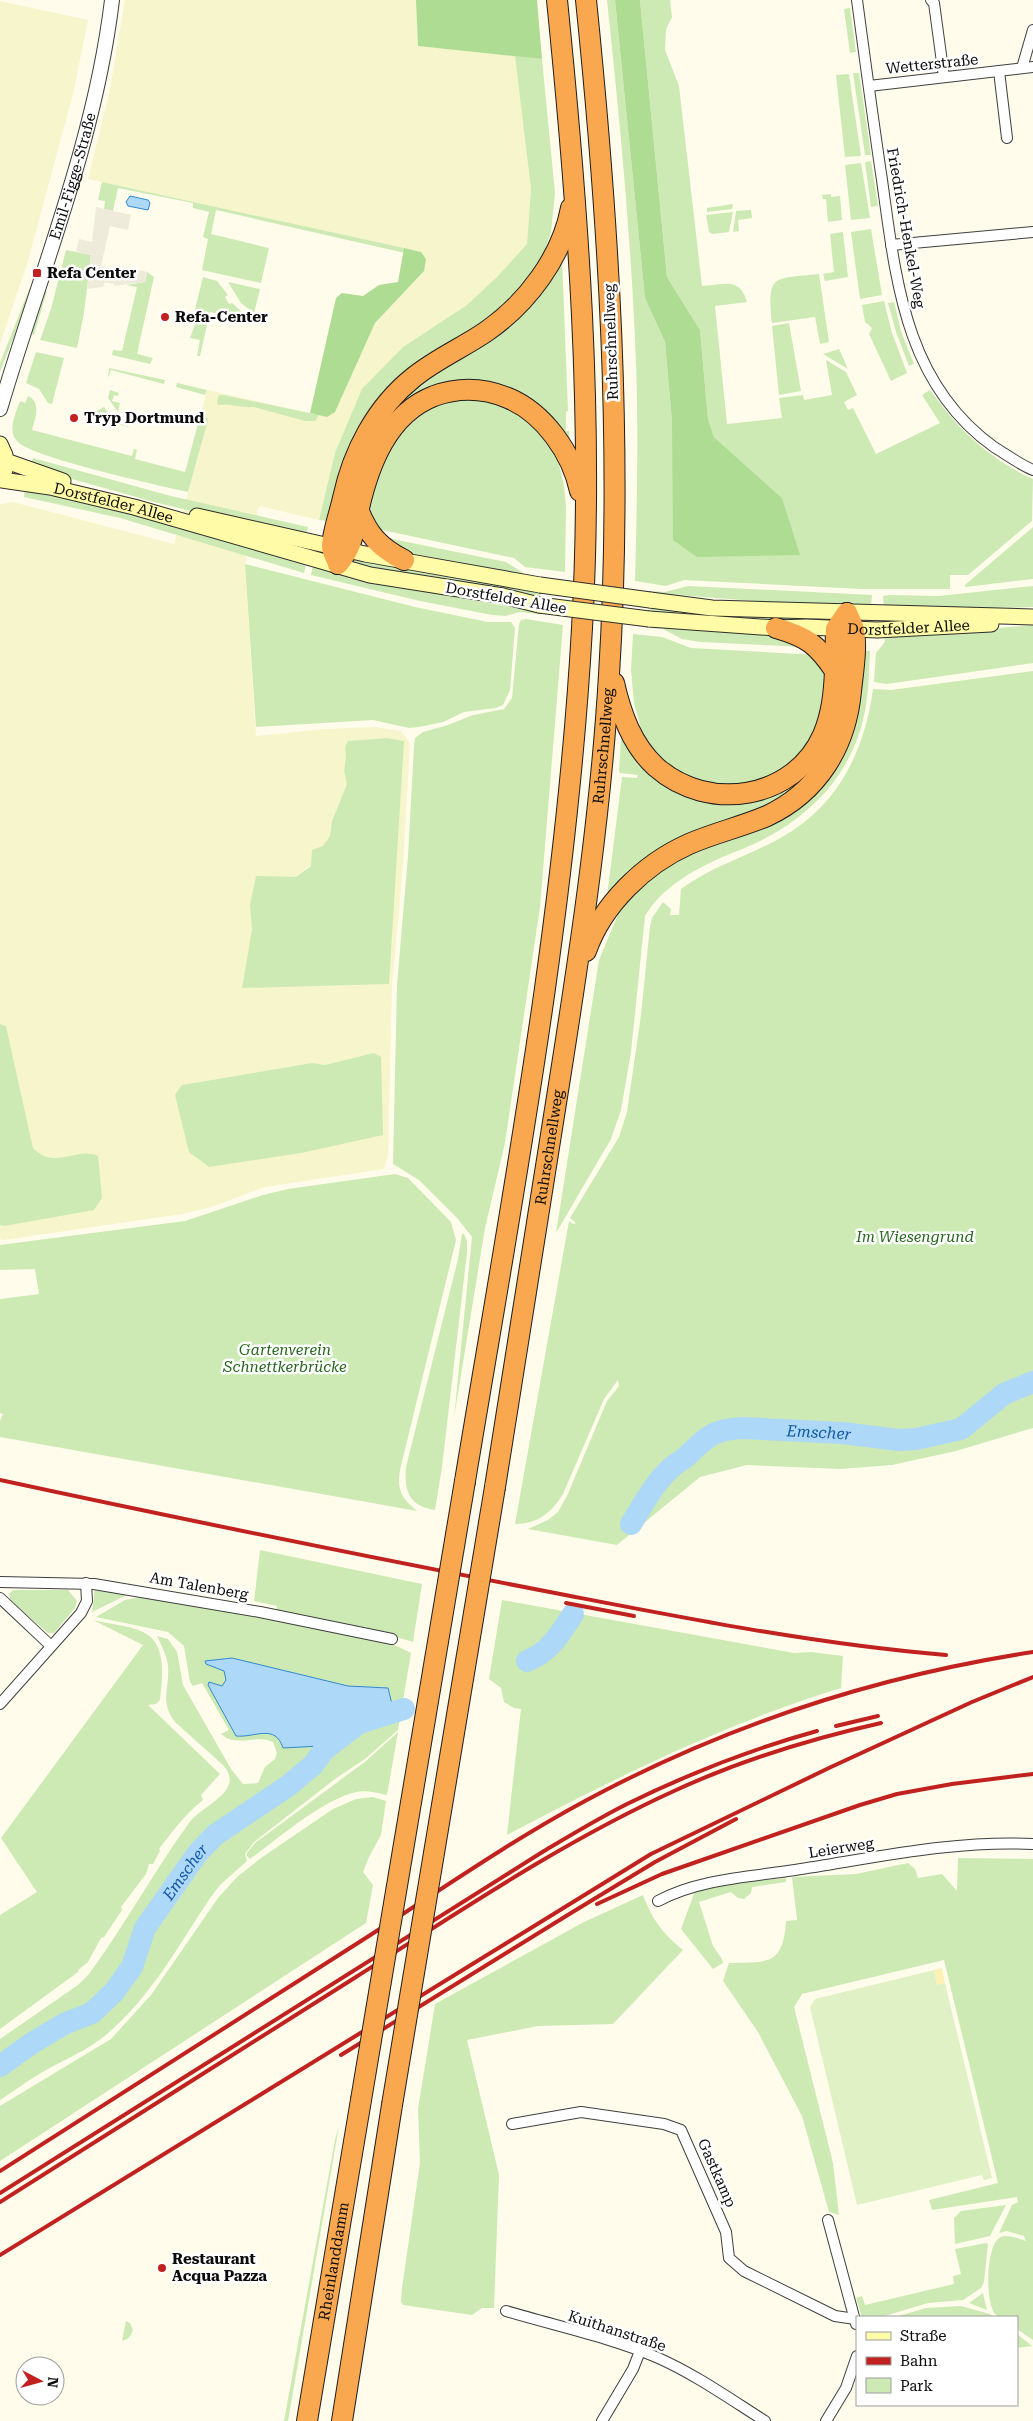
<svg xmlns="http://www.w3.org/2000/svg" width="1033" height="2421" font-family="'Roboto Serif',serif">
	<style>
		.farmland { fill: #f6f5cb; fill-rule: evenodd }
		.green { fill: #cdeab4 }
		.forest { fill: #afdc93 }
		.sand { fill: #fdf2b6 }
		.pitch { fill: #e0f1c6 }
		.plaza { fill: #eeebdb }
		.water { fill: #aed8f8; stroke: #3288d2 }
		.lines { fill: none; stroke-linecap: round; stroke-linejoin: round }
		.river { stroke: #aed8f8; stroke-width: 22 }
		.minor-casing { stroke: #3f3f3f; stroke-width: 12 }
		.tertiary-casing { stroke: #3f3f3f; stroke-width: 16 }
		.secondary-casing { stroke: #2e2e2e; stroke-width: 17 }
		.motorway-casing { stroke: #1d1d1d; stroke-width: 22 }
		.minor { stroke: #fff; stroke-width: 10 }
		.tertiary { stroke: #fff; stroke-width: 14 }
		.secondary { stroke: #fffba6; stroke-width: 15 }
		.motorway { stroke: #faa84f; stroke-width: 20 }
		.rail { stroke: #c1221f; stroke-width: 4 }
		.secondary-bridge-casing { stroke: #2e2e2e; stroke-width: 17; stroke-linecap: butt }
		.motorway-bridge-casing { stroke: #1d1d1d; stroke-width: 22; stroke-linecap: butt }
		.secondary-bridge { stroke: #fffba6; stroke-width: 15 }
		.motorway-bridge { stroke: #faa84f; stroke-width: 20 }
		.poi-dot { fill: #c1221f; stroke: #fff; stroke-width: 2 }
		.labels { text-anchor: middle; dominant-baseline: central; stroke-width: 5; stroke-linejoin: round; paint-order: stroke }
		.street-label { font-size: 15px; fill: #0c0c0c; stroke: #fff }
		.poi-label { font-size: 15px; font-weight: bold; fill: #0c0c0c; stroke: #fff; text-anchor: start }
		.park-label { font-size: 15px; font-style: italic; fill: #25661b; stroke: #fff }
		.water-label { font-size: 16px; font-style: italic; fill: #1159a2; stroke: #fff }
	</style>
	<rect width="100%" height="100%" fill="#fffceb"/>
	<g class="farmland">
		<path d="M125,0H416L418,46L515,56L531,189L527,244L498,276L467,305L403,347L335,453L319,520L259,506L245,564L256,736L326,729L375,727L401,731L410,743L403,866L392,986L388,1155L384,1169L265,1187L211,1207L182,1214L4,1240L0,1239V1225L4,1226L91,1153L54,1159L39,1154L33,1148L6,1026L0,1024V504L13,502L174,544L208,420L202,409L207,390L327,417L335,412L375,323L424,271L421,252L88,179L110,89ZM387,738L404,741L242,987L252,929L296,877L311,865L330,836L332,821L347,784L344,771L346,756L345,747L348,741ZM312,1063L325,1065L182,1085Z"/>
		<polygon points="0,1 88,20 73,94 28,261 0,344"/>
	</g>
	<g class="green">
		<path d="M607,0H615L645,298L665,342L672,422L782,498L714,437L708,419L700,330L667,277L640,0H670L672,17L666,29L665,50L679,86L702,286C723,285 740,276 747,302L715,306L727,424L782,418L779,398L803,395L804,400L832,395L826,360L846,372L857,395L844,402L848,410L853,408L876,454L940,423L922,395L930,390C958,429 989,459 1033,479L1032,521L968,575H950V589H862L684,580L666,586L635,581C637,500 639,420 635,339C630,226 619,113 607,0Z"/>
		<polygon points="850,8 856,52 850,53 844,9"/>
		<polygon points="515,56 542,59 555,193 551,232 542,259 508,307 410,369 375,402 351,441 339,474 327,521 319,520 335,453 362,389 403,347 467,305 498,276 527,244 531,189"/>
		<polygon points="853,73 859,73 871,155 865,155"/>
		<polygon points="849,74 861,156 845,157 836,75"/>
		<polygon points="871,161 878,206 871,207 865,162"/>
		<polygon points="861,163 870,218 851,220 845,165"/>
		<polygon points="102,182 404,248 405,253 216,210 211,234 269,248 261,283 202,270 208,239 203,237 209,212 193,208 193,203 118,188 113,211 104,209 105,201 98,200"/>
		<polygon points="831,194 831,197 840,196 842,220 828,222 826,199 823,199 822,195"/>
		<polygon points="733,204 732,209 707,212 707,208"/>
		<polygon points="751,210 752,218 738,220 739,231 733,232 736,211"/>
		<polygon points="733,212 729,232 713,234 709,232 706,215"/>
		<polygon points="871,229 882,295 860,299 851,232"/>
		<polygon points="843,232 848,277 825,281 823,274 834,272 830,234"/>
		<polygon points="66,250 91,255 84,313 77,348 40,340 51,309"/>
		<polygon points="562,258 568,411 566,412 566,431 569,431 570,455 490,384 397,414 392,409"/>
		<polygon points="147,272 154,277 137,354 153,358 150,364 112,355 113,350 122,351 137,287 126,285 145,282"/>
		<path d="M819,274L829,342L820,344L815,317L772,323C767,273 773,279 819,274Z"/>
		<polygon points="203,277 217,281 228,295 225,297 229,304 232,303 244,314 253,319 252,321 210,312 200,356 197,356 200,340 190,338 200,311 195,309"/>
		<polygon points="228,282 260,289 254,313 241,303"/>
		<polygon points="30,287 33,288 0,372 0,363"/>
		<polygon points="45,291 47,291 34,335 31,334"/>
		<polygon points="884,301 892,333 907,373 891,381 869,334 872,328 865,322 862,305"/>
		<polygon points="894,302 901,331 914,364 909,366 896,332 888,303"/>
		<polygon points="789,323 801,391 779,395 772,326"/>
		<polygon points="839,349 848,369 823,354"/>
		<polygon points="36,352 64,358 52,404 48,403 39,389 26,383"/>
		<polygon points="109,368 165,380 164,384 111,370 108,378"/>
		<polygon points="177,383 207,390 205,395 176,387"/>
		<polygon points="110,390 119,393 118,396 114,395 112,401 120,403 118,412 108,398"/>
		<path d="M219,395H223L319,415L315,421H305L254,407C241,408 232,404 218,405L217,401Z"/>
		<polygon points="464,395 518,408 548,440 559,464 564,486 566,507 565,572 525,567 514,558 373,528 368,516 368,489 377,464 413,414"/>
		<path d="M28,396C42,403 35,419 32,430L132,456L134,449L137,450L135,459L185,472L202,409L208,420L188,492C161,486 29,457 17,441C7,430 16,413 20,401L25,403Z"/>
		<polygon points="104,407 113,421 132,428 103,420 97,411"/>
		<polygon points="33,458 171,496 308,527 306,535 274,531 154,502 29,467"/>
		<polygon points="25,487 82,499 306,563 304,573 120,518 24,497"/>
		<polygon points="1033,527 1033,579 965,587 965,585"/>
		<polygon points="382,537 506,562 525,574 541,577 540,579 417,556 402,552"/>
		<polygon points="354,556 540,592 540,598 423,581 356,564 352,562"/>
		<polygon points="245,564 415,607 488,622 511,622 515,628 510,690 503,705 496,708 464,712 443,722 419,727 409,728 373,720 256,727"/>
		<polygon points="313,565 443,595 539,612 539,614 520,612 505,616 492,615 420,601 311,575"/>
		<polygon points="688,586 872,595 871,607 779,603 651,593 651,591 665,592"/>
		<polygon points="1033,586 1033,607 950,609 884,607 883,596 890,595 939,596"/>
		<polygon points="650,607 831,618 831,624 650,612"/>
		<polygon points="526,619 563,625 540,907 505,1143 485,1228 454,1418 472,1237 457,1218 419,1180 393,1164 397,985 408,856 414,745 415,738 423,732 448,725 473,715 504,709 512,698 519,624 521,620"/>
		<polygon points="1033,625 1033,663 887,684 874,682 876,653 885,642 884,636 930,634"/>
		<polygon points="649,626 785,637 805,647 700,642 682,639 663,629 649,628"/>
		<polygon points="633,634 662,637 691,648 818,655 827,669 824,716 796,763 752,788 698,786 653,757 643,736 634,703 631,670"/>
		<path d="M861,651H870C869,669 869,687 866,705C855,776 805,824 740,850C706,863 664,883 645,916L631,1052L621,1110L611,1139L556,1233L599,960L619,912L632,895L660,867L808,796Z"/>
		<path d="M1033,671V1428L956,1451L892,1465L840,1469L747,1465L700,1477L617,1545L528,1529L548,1520L558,1512L567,1496L607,1401L619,1386L618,1380L604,1399L563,1494C551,1513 538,1524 515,1524L569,1221L573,1224L576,1223L570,1218L619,1137L627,1112L641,1015L650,926L652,918L663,902L671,909L670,915H679L681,889C711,867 740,859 773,842C835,811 864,755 873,689L891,690Z"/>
		<polygon points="624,733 702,801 721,804 757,800 833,740 794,791 607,896 622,777 637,778 638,775 620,773 619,771 621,737"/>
		<polygon points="387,738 404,741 389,984 242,988 252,929 250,905 256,876 296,877 311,866 312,850 323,846 330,836 332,821 347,784 344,771 346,756 345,747 348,741"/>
		<path d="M0,1024L6,1026L33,1148C55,1171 77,1146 98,1156L102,1198L94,1210L4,1226L0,1225Z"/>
		<polygon points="374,1053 381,1057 383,1135 301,1153 209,1167 189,1152 175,1095 182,1085 312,1063 325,1065"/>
		<path d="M395,1174L408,1178L451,1222L456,1240L400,1470C397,1491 401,1497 417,1511L0,1437V1421L3,1414L0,1413V1299L39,1294L35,1269L0,1270V1245L185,1221L263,1195L288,1189Z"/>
		<path d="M462,1234H464L467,1241V1253L442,1467L435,1510C409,1506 404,1491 406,1467L458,1259Z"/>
		<polygon points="260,1550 422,1584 413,1642 383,1633 276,1612 277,1606 254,1601"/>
		<polygon points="95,1588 129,1594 92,1612"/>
		<polygon points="13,1590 68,1590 77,1601 75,1608 54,1633 48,1633 11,1602 9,1594"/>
		<path d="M141,1597L187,1602L382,1639L411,1653L398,1730L365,1759L335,1779L254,1842L245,1854L247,1861L221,1884L210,1898C179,1945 150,1998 107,2034C87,2051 63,2060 41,2073C27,2081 14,2091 0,2100V2039L78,1985L89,1974C125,1925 154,1871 189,1823C202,1805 245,1792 224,1766L175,1722C159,1701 170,1688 168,1666C167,1655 161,1645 157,1636L168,1639L177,1652L183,1685L231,1769L243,1784L258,1783L265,1767L275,1759L277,1753L273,1742C256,1734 236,1748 221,1734L229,1730L202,1683L193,1686L190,1682L184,1646L168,1632L96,1617L125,1600Z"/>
		<path d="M502,1600L794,1653L811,1652L843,1656L841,1688C724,1724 615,1778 507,1835L521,1709L514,1708L504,1702L501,1688L489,1679Z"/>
		<path d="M93,1620C108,1624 129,1625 143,1632C168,1644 162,1678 160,1700L156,1704L148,1705L220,1774L201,1795L203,1800C185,1814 172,1832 159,1849L160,1851L153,1864H149L146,1874L121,1907L122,1910L104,1937L101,1938L88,1962L78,1970V1972L0,2029V1915L37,1892L1,1838L143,1645Z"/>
		<path d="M398,1732L387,1795C377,1793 366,1790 356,1792C322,1800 279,1838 250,1859L247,1856V1853L255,1843L366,1761Z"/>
		<polygon points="373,1797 386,1801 381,1835 369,1857 363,1872 373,1885 366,1923 0,2161 0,2106 111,2039 151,1995 218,1898 237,1877 261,1858 333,1809 356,1799"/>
		<path d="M958,1858L1033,1859V2340L1017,2329V2317C1011,2317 1002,2319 997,2316C984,2306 986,2247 999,2238C1007,2233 1018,2239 1026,2241L1024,2236L1007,2231L999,2233L1012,2205L1018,2202L1017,2197L932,2210L929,2200L998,2183L944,1960L802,1994L794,2007L833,2163L839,2215L829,2212L802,2116L758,2032L723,1981L729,1963C768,1962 783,1966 786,1921L797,1920L792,1877L856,1874L908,1863L915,1869L918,1878L942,1874L957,1891Z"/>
		<polygon points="786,1878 786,1882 752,1887 751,1893 744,1899 738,1898 731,1892 699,1902 713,1946 722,1959 723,1963 713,1969 681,1929 695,1891 743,1882"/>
		<path d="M643,1895C652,1919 663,1934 683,1950L613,2024L538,2026L467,2040L499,2175L494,2308H482L472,2315L403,2305L401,2301L402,2288L420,2163L418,2109L435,2004L584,1922Z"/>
		<polygon points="339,2126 288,2421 284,2421 335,2140"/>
		<polygon points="1006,2205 990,2236 955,2244 954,2218 961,2211"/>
		<polygon points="986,2243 988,2244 984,2282 981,2288 963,2300 928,2303 881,2317 862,2317 856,2298 862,2296 865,2305 954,2284 953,2276 961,2274 955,2249"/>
		<polygon points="983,2293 987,2310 969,2303"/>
		<polygon points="961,2306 990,2314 993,2317 895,2317 926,2308"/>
		<polygon points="126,2321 130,2323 133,2330 129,2338 122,2341"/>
		<polygon points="1017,2334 1032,2346 1017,2348"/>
	</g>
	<g class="forest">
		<polygon points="416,0 537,0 542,59 418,46"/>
		<polygon points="615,0 640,0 667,277 700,330 708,419 714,437 782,498 800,555 697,557 673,540 672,422 665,342 645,298"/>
		<polygon points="404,248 421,252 426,259 424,271 375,323 335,412 327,417 310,413 336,298 342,293 363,296 379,285 398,282"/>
	</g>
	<polygon class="sand" points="942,1968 945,1983 937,1985 934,1970"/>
	<polygon class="pitch" points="934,1970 937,1985 945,1983 992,2178 984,2180 982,2175 857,2205 810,2007 815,1999"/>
	<polygon class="plaza" points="96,207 131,215 128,230 110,226 101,266 122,270 120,277 126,278 127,272 138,274 139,270 147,272 145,282 114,286 114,284 105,282 103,287 87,289 91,255 76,252 79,239 92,242"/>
	<g class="water">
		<polygon points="130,196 148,200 150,203 148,210 128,206 126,202"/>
		<path d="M232,1658L348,1686L388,1688L392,1704C365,1713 338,1723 320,1746L283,1748C275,1723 255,1738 236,1736L208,1685L209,1682L222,1686L226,1680L224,1671L206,1664L205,1661Z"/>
	</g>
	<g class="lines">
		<g class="river">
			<path id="s1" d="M631,1524C643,1505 654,1483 671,1468C675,1464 681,1461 686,1457C707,1437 711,1430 742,1428L842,1433L899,1440L916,1439L961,1429L1004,1394L1033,1382"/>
			<path d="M527,1661C550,1652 560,1634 573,1614"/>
			<path id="s2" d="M0,2066L32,2043L66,2023L92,2013L114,1992L132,1967L145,1928L197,1854L215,1835L288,1786L313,1765L324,1750L359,1723L404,1709"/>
		</g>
		<defs>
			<g id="minor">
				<path d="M857,0C865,60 873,120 882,180C896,281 905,383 994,447C1007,455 1019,464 1033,470"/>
				<polyline points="931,0 934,3 944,77"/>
				<polyline points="1022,68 1033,30"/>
				<polyline points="999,71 1007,138"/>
				<polyline points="869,86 1033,67"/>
				<polyline points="891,245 1033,232"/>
				<polyline points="0,1582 94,1584 260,1612 392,1639"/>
				<polyline points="0,1598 51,1646"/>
				<polyline points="0,1704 81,1613 87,1601 86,1583"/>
				<path d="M658,1901C698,1879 750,1877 795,1870C874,1858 953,1840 1033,1844"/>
				<polyline points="512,2124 581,2112 664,2124 681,2130 726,2232 729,2258 744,2271 835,2316 855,2319"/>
				<polyline points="828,2220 856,2324"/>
				<path d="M506,2311C556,2326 609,2337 656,2357C695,2374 730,2399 765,2421"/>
				<polyline points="602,2421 633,2369 640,2351"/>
				<polyline points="826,2421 846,2388 857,2356"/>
			</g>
			<g id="tertiary">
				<path id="s3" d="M0,409C40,273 95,142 112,0"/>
			</g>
			<g id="secondary">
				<polyline points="0,444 5,455 5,470"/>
				<polyline points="6,461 63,481"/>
				<path id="s4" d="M2,480L50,487L134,507L370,575L503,596L539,605"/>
				<polyline points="197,516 365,554 540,585"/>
				<polyline points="650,600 712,608 1033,617"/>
				<path id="s5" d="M649,619L776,628L806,627L877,630L991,624"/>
			</g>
			<g id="motorway">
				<path d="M358,509C368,535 380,548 404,560"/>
				<path d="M338,564C337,559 332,552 332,547C332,534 340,512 343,498C353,452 376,407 414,377C436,359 464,347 487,331C527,303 562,257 571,208"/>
				<path d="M338,564C354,545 353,531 359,508C369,464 388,414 434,396C459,387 484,388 508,398C544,413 572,453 580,491"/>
				<polyline points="835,671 836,629 847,613"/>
				<path d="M614,683C621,714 632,745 656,767C708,813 794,800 823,735C832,714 834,693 835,671C817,644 807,637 776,628"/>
				<path d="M586,951C602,905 644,864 689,844C714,833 741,827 767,816C818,792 846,746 851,691C853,672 857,649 854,630C853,625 849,618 847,613"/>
				<path d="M465,1481C512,1198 566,915 582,628C594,418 578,208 557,0"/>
				<path id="s6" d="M495,1487C517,1351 539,1215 560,1078C581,945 601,811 609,675C623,450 609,225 586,0"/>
				<path id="s7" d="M307,2421L361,2100"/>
				<polyline points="342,2421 392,2105"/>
			</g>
		</defs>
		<use href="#minor" class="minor-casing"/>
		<use href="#tertiary" class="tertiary-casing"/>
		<use href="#secondary" class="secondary-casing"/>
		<use href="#motorway" class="motorway-casing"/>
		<use href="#minor" class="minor"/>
		<use href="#tertiary" class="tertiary"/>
		<use href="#secondary" class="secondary"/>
		<use href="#motorway" class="motorway"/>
		<g class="rail">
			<path d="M0,1480C185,1520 369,1557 555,1593C685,1618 814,1644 946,1655"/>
			<polyline points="566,1603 634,1616"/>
			<polyline points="836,1726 878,1716"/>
			<polyline points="597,1904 662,1874 860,1805 897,1794 952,1784 1033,1774"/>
			<polyline points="341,2055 571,1913 655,1862 736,1819"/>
			<path d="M0,2171C120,2094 240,2017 361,1941C435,1894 507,1843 585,1801C724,1726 877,1676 1033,1652"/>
			<path d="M0,2193L544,1851C571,1835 599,1818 627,1804C688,1774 752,1749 817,1731"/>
			<path d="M0,2202C119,2127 237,2052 356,1977C459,1912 562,1842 674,1791C741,1760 810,1739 881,1723"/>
			<polyline points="0,2255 651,1854 831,1767 972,1702 1033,1677"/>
		</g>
		<defs>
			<g id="secondary-bridge">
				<polyline points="540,585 650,600"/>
				<polyline points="539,605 649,619"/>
			</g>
			<g id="motorway-bridge">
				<polyline points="361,2100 465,1481"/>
				<polyline points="392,2105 495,1487"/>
			</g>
		</defs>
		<use href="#secondary-bridge" class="secondary-bridge-casing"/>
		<use href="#motorway-bridge" class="motorway-bridge-casing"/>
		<use href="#secondary-bridge" class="secondary-bridge"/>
		<use href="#motorway-bridge" class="motorway-bridge"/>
	</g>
	<g class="poi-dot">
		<rect x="32" y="268" width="10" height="10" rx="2.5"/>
		<circle cx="165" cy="317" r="5"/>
		<circle cx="74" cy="418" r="5"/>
		<circle cx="162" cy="2268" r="5"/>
	</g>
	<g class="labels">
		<g class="street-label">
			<text transform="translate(932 64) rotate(-6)">Wetterstraße</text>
			<text stroke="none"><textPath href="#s3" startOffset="244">Emil-Figge-Straße</textPath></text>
			<text transform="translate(906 228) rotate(80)">Friedrich-Henkel-Weg</text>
			<text transform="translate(611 342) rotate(-92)">Ruhrschnellweg</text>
			<text stroke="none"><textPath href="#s4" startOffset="114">Dorstfelder Allee</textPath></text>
			<text transform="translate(506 598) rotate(10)">Dorstfelder Allee</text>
			<text stroke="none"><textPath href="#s5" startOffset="260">Dorstfelder Allee</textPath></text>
			<text stroke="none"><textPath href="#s6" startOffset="749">Ruhrschnellweg</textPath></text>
			<text stroke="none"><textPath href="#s6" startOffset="344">Ruhrschnellweg</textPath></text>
			<text transform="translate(199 1586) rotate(10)">Am Talenberg</text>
			<text transform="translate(841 1848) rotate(-9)">Leierweg</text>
			<text transform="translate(717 2173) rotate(66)">Gastkamp</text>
			<text stroke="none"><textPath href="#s7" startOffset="162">Rheinlanddamm</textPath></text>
			<text transform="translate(617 2331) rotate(18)">Kuithanstraße</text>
		</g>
		<g class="poi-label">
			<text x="47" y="273">Refa Center</text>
			<text x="175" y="317">Refa-Center</text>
			<text x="84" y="418">Tryp Dortmund</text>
			<text x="172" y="2259">Restaurant<tspan x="172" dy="17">Acqua Pazza</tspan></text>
		</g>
		<g class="park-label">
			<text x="915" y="1237">Im Wiesengrund</text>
			<text x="285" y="1350">Gartenverein<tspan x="285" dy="17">Schnettkerbrücke</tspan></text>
		</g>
		<g class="water-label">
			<text stroke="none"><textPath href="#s1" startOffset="230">Emscher</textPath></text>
			<text stroke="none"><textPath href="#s2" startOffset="278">Emscher</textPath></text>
		</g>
	</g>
	<rect x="856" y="2316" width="162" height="90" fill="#ffffff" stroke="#9e9e9e"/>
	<rect x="866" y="2332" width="25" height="8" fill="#fffba6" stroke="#9e9e9e"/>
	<text x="900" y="2341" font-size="15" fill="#0c0c0c">Straße</text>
	<rect x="866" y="2357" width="25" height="8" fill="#c1221f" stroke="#9e9e9e"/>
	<text x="900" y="2366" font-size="15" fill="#0c0c0c">Bahn</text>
	<rect x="866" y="2378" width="25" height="15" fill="#cdeab4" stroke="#9e9e9e"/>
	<text x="900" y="2391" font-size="15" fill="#0c0c0c">Park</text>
	<g transform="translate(40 2381) rotate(96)"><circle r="24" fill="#ffffff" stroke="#9e9e9e"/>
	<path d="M0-4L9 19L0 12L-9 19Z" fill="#c1221f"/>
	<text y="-8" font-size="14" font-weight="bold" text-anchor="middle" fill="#0c0c0c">N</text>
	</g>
</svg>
